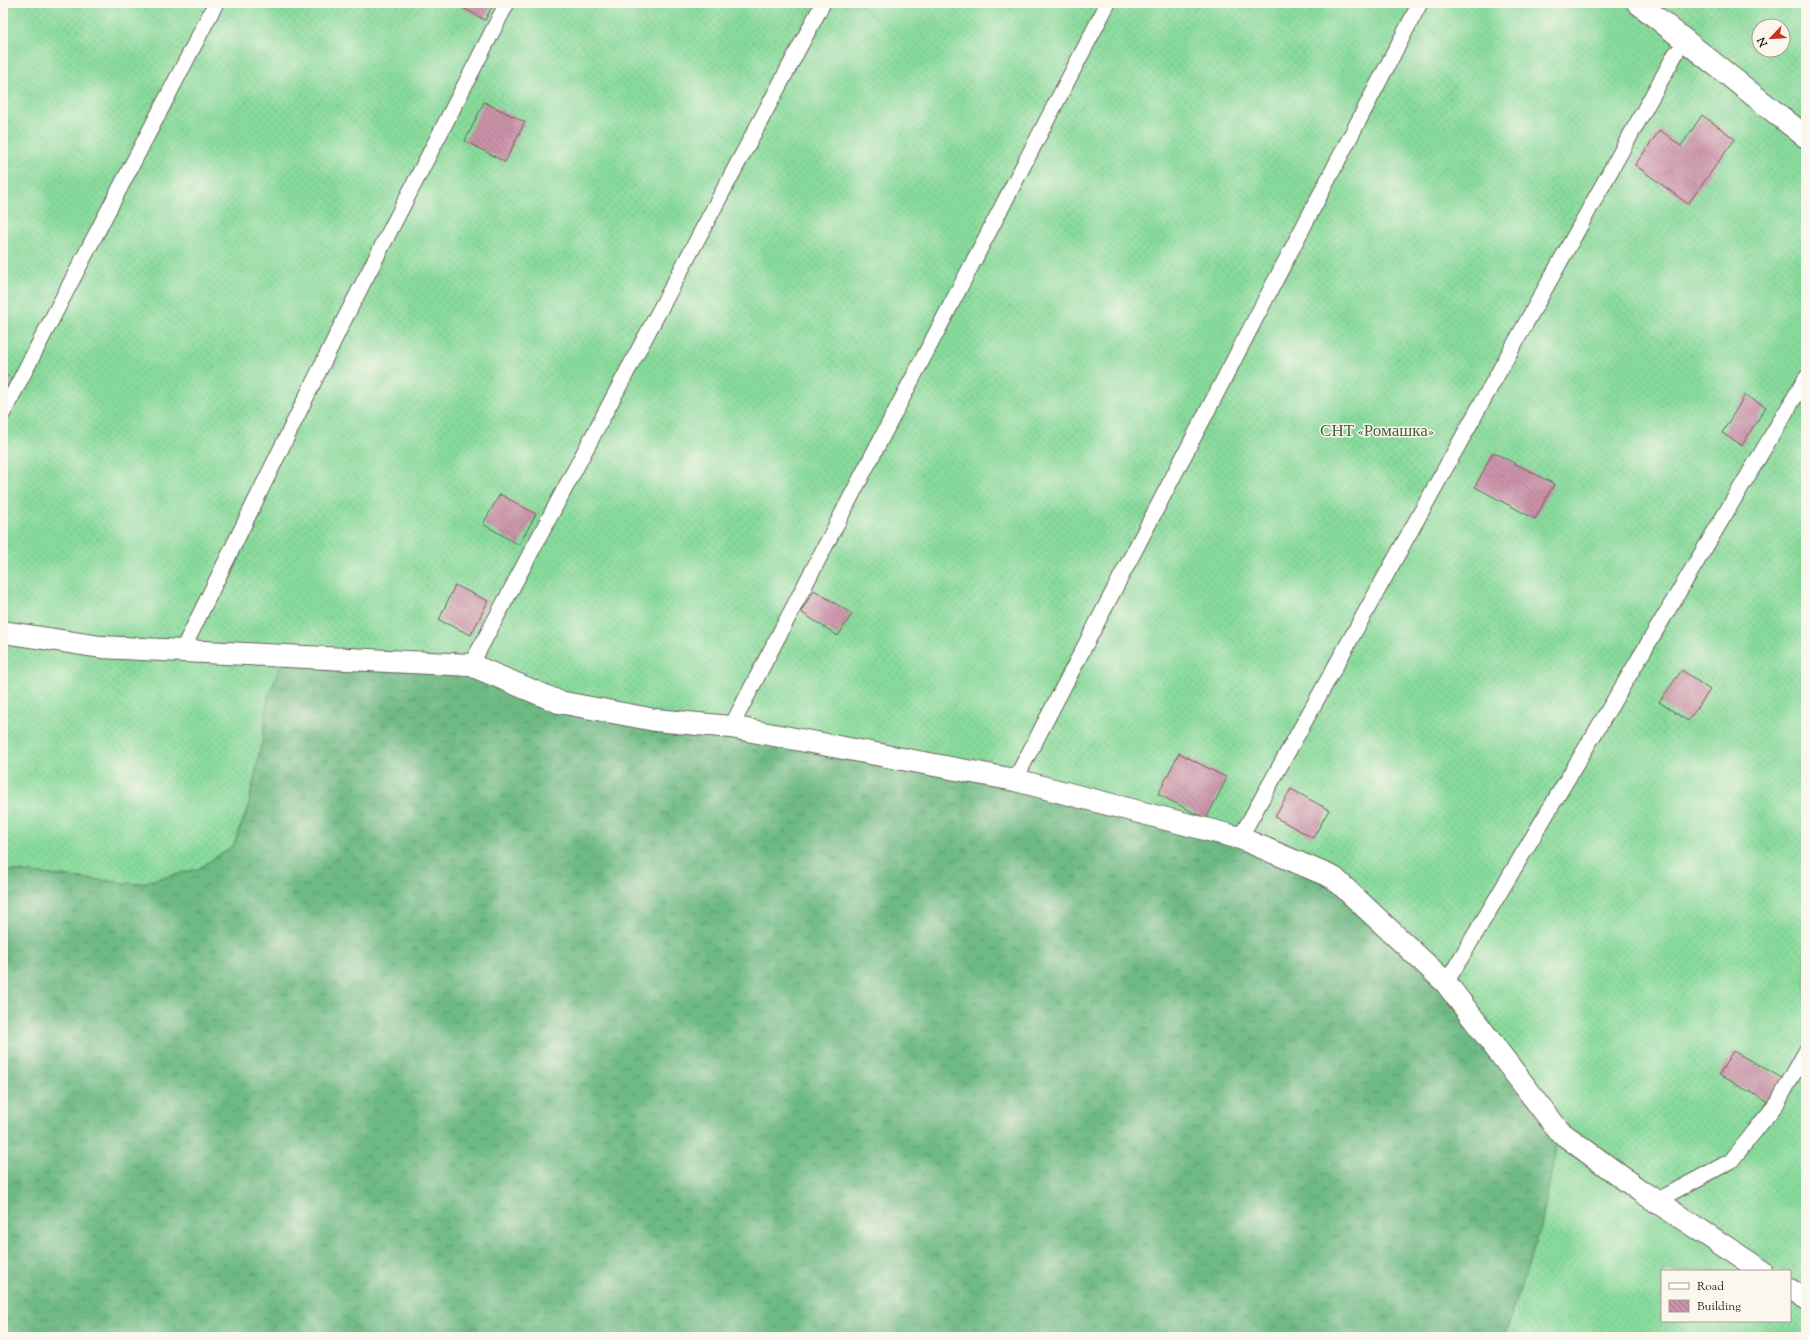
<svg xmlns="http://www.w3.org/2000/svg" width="1809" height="1340" font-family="'Sorts Mill Goudy',serif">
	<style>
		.grass { fill: url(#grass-dots); stroke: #527b5c; fill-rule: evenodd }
		.forest { fill: url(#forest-crowns); stroke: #456b50 }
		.building { fill: url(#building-back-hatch) }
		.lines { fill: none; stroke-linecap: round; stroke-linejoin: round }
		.lane-casing { stroke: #666258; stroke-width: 17 }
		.street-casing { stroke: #666258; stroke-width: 24 }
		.lane { stroke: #fff; stroke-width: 15 }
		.street { stroke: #fff; stroke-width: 22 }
		.labels { text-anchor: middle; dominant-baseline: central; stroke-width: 3; stroke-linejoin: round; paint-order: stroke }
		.park-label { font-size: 17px; fill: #425e49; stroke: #fbf7ec }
	</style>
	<defs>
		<pattern id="grass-dots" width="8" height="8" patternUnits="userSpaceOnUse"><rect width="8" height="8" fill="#88da9c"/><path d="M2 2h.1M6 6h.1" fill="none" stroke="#75ba86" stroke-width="1.8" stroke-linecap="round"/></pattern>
		<pattern id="forest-crowns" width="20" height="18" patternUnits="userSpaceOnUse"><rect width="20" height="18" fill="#6eba84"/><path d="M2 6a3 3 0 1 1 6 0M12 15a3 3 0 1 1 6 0" fill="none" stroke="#5a966b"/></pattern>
		<pattern id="building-back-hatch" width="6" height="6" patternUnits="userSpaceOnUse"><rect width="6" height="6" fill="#ca92a9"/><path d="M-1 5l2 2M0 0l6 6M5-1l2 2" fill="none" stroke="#a37689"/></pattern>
	</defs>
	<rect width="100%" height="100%" fill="#fbf7ec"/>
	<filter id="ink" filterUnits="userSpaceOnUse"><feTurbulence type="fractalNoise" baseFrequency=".025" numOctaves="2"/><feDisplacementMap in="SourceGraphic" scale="8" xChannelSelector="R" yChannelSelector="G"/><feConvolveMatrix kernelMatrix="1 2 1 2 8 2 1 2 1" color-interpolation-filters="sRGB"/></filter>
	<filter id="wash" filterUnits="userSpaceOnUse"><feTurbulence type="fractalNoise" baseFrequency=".012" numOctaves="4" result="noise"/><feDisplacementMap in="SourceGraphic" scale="16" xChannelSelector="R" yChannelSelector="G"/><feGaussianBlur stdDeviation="0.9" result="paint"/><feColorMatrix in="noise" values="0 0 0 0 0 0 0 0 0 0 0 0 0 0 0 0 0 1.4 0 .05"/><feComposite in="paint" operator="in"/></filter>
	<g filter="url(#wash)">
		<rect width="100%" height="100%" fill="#efe4c7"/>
		<path class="grass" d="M3,3H1806V1337H1504L1541,1227L1559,1131L268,698L263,737L248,808L233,846L198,869L137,884L3,870ZM1759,26H1783V50H1759ZM1662,1271H1790V1321H1662Z"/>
		<polygon class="forest" points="284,655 471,665 559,702 1015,780 1334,878 1446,983 1559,1131 1541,1227 1504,1337 3,1337 3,870 137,884 198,869 233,846 248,808 263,737 268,698"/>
		<g id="blocks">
			<g class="building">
				<polygon points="454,3 494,3 485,20"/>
				<polygon points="484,102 525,122 505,162 465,141"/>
				<polygon points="1702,115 1735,139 1688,204 1635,165 1660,130 1681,146"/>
				<polygon points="3,373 12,378 3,395"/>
				<polygon points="1745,395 1766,407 1742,445 1722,433"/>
				<polygon points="1493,452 1554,484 1535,519 1475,487"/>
				<polygon points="500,494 536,514 519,545 483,524"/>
				<polygon points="455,585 488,601 471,635 439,620"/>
				<polygon points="814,590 852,614 838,636 801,612"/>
				<polygon points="1682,670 1710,690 1688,721 1659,702"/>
				<polygon points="1179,753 1227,778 1206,819 1158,794"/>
				<polygon points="1291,789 1329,810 1313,838 1275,817"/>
				<polygon points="1733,1051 1784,1079 1770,1103 1719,1075"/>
			</g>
		</g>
	</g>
	<g filter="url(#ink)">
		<use href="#blocks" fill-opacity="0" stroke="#666258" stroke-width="1"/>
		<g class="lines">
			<defs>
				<g id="lane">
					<polyline points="3,413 216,3"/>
					<polyline points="182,651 342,324 507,3"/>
					<polyline points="471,665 823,3"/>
					<polyline points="731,727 1108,3"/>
					<polyline points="1015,780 1420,3"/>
					<polyline points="1240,838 1676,53"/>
					<polyline points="1446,983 1806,378"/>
					<polyline points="1656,1201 1731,1161 1778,1102 1806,1051"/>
				</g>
				<g id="street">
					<polyline points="1638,3 1806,137"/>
					<polyline points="3,632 101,647 471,665 559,702 655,720 731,727 1015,780 1240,838 1334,878 1446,983 1559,1131 1639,1190 1762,1271"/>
					<polyline points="1790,1290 1806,1300"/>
				</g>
			</defs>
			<use href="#lane" class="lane-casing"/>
			<use href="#street" class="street-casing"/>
			<use href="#lane" class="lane"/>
			<use href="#street" class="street"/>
		</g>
	</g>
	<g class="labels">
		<g class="park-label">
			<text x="1377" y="432">СНТ «Ромашка»</text>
		</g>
	</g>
	<rect width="1809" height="1340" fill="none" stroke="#fbf7ec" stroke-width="16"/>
	<rect x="1661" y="1270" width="130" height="52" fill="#fbf7ec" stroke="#a29f99"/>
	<rect x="1669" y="1283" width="20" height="6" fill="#ffffff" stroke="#a29f99"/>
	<text x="1697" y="1290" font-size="12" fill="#1c1c1c">Road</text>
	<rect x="1669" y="1300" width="20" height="12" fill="url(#building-back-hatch)" stroke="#a29f99"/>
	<text x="1697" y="1310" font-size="12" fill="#1c1c1c">Building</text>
	<g transform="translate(1771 38) rotate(245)"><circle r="19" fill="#fbf7ec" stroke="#a29f99"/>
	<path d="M0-3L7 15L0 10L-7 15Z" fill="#c8321e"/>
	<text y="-6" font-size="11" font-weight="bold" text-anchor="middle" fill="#1c1c1c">N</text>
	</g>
</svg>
